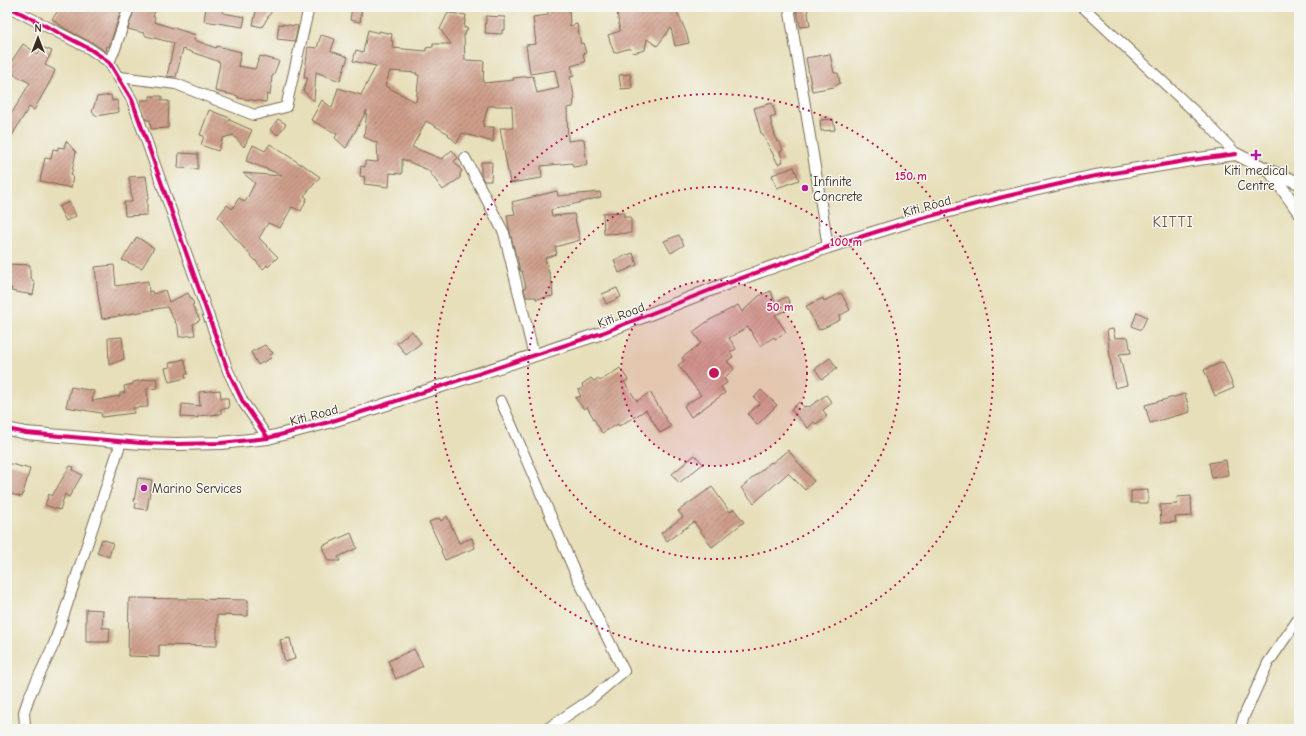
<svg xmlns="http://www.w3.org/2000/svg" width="1306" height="736" font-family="'Comic Neue',sans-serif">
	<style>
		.building { fill: url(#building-hatch); fill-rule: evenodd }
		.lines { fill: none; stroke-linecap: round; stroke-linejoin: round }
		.minor-casing { stroke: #776954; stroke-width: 12 }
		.tertiary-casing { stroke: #776954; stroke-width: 14 }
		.minor { stroke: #fff; stroke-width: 10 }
		.tertiary { stroke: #fff; stroke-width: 12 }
		.cycleway-casing { stroke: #f6f6f2; stroke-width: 6 }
		.cycleway { stroke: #d6006c; stroke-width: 4 }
		.ring { fill: none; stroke: #c2185b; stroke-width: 2; stroke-dasharray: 2 4 }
		.poi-dot { fill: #b5179e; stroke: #f6f6f2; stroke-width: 1.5 }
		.labels { text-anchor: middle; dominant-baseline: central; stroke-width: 3; stroke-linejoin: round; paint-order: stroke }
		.poi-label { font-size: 13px; fill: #3b2a1e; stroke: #f6f6f2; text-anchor: start }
		.street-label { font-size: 13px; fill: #3b2a1e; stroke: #f6f6f2 }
		.quarter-label { font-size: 15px; letter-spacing: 1px; fill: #6e5344; stroke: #f6f6f2 }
		.centre { fill: #c2185b; stroke: #f6f6f2; stroke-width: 2 }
		.ring-label { font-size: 12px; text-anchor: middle; font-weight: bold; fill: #c2185b; stroke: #f6f6f2; stroke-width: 3; stroke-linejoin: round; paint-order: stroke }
	</style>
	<defs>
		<pattern id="building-hatch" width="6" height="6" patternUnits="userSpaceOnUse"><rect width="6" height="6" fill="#ce9e8a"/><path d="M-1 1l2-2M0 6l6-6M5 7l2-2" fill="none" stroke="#a88170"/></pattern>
	</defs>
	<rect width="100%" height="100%" fill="#f6f6f2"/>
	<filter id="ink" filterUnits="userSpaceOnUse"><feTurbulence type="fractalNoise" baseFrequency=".025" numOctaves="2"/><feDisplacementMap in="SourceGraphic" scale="8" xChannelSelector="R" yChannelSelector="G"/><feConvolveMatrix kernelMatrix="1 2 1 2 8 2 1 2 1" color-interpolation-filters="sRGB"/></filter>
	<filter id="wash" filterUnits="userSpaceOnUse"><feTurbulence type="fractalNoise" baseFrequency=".012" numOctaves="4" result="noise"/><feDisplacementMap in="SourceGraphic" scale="16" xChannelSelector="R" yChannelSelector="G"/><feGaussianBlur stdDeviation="0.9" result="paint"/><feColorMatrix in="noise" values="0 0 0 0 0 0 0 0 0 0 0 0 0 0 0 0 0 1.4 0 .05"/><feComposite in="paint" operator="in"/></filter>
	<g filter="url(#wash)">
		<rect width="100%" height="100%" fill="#e7dfb9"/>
		<g id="blocks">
			<g class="building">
				<polygon points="61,7 122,7 109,47 107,46 106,52 93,43 67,30 52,19"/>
				<polygon points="135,7 156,7 153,17 155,17 154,22 196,35 194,40 216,48 217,46 241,52 238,66 255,69 260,56 279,61 273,76 272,76 270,95 267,94 266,102 238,98 238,96 215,91 220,62 183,49 176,77 167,76 174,43 146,36 144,33 128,29"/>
				<polygon points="206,7 224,7 223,13 245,17 243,27 204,21"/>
				<polygon points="257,7 274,7 262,27 253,25"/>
				<polygon points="352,7 362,7 360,22 350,20"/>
				<path d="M548,7H569L570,26L577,24L581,44L583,43L586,53L583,54L585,62L571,66L574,76L570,77L575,99L574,100L573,107L567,108L568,141L584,139L587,165L573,167L572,163L541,166L542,178L510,183L500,128H513L512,106H488L483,124H484L483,127H494L493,142L462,133L457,143L448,135L449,134L426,121L412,147L442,159L452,150L458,158L454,161L462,171L460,174V178L443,190L428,170L402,159V174L390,173L389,187L364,184L365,177L360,176L361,166L365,167V161L378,162L377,143L364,137L367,110L346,148L335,138L337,134L311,120L322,100L332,108L338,88L361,95L376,66L353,61L356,50L363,52L368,30L379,33V31L392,34L391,41H393L392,48L426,51V48L433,47V44H451L440,29L448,13L466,15L464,28H468L464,35L465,60L484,61L483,83L514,80L513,78L533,76L537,93L559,88L555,70L530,74L526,45L536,44L533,17L548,15ZM390,71L417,73L416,75H419L416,102L385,86Z"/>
				<polygon points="647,7 675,7 686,32 689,43 675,46 671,28 657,46 647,39 645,50 633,53 630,48 614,53 608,35 620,31 617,12 633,10 634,11"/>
				<polygon points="796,7 807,7 810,26 800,27"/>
				<polygon points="486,16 505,17 505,30 502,30 502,34 485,33"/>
				<polygon points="279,24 298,26 295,41 277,39"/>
				<polygon points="321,35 335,39 331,51 348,57 340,81 316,72 314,101 303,91 308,78 304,78 308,47 317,48"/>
				<polygon points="23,44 38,54 42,47 52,51 45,65 55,70 52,78 34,110 29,107 7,144 7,121 30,83 13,74 7,80 7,68"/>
				<polygon points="830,54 834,73 838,73 840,83 834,87 812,91 806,58"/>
				<polygon points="630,74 632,88 621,89 619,75"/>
				<polygon points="111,95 112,101 117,100 119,112 97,116 92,112 97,97"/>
				<polygon points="150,96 162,96 162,101 169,101 168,128 151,129 150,120 146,120 141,106 141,100 150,100"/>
				<polygon points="772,103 776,116 770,118 777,142 779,141 783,150 780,152 783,162 778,164 762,133 761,133 754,108"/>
				<polygon points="209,110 230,118 229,120 252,130 244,147 233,135 223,138 218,151 201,145 204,136 200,135"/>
				<polygon points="278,119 286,124 278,135 270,130"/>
				<polygon points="833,119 835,130 821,131 820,120"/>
				<polygon points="66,141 76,152 71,176 73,176 71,188 40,181 45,158 51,159 53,149 58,150 58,147 64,148"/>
				<polygon points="270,144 302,165 302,164 320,177 304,196 307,198 301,211 292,207 280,228 268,223 259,238 278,257 268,267 267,265 263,269 235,238 218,217 227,205 232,209 239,198 245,202 255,183 243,173 282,176 282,175 246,161 253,145 265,151"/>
				<polygon points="179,153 198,154 198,169 178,168"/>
				<polygon points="481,162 492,162 491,181 484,181 481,175"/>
				<polygon points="794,167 799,180 777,188 772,175"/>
				<polygon points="146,176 149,198 147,199 147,215 125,216 124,202 132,202 129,177"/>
				<polygon points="557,191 558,196 600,192 601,197 551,210 552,216 574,214 580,240 555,247 557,254 545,258 552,284 553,296 536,299 536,297 526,297 524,289 526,287 522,271 520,271 517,256 516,256 509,228 507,215 515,214 512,202"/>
				<polygon points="69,202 76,216 66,221 59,207"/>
				<polygon points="624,212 624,217 631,217 631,233 604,234 603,213"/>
				<polygon points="679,235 684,245 671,253 664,241"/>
				<polygon points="137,237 154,248 142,268 122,260"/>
				<polygon points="633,253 637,265 619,273 614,260"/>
				<polygon points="7,264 30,265 30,276 35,284 33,295 11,291 12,288 7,288"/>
				<polygon points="114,265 116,286 148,281 149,292 152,291 153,294 165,290 169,302 188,293 194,304 192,305 200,320 193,324 195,335 179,337 178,327 167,307 102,319 98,295 95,267"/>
				<polygon points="617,288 621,297 606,304 602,294"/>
				<polygon points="771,291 775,302 787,297 792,308 775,315 786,332 775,339 774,337 760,346 748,327 729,338 736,349 730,352 733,357 727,361 734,369 724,378 727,383 721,387 725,393 691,417 684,406 701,395 678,365 684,361 682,358 701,343 693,332 708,321 738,305 742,312 759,296"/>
				<polygon points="841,293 850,310 839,316 840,320 819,330 806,306 823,298 824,301"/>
				<polygon points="1137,312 1147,317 1141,330 1132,326"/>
				<polygon points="1113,329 1115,338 1128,337 1131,353 1119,354 1127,385 1115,388 1112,373 1107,330"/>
				<polygon points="412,331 421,343 406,355 397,343"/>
				<polygon points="122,337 124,359 109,365 108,338"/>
				<polygon points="265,345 273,353 270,355 271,358 258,365 251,352"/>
				<polygon points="830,358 837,368 822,379 815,369"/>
				<polygon points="184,359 188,374 185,374 186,378 169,382 165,368 170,367 169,363"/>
				<polygon points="1223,362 1234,388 1215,396 1204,370"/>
				<polygon points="620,368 628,380 624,382 637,401 650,392 671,427 660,433 646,410 619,426 618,424 602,433 587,407 584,409 575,398 581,396 578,390 583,388 582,384 591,378 594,381 598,378 600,381"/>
				<polygon points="156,378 158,388 147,389 148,407 133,408 134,413 102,417 101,413 66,407 71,387 94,391 92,401 120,396 120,393 125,393 124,386 133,384 133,382"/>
				<polygon points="220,390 221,398 228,398 229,408 221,409 221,414 198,416 198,418 181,417 182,404 200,406 199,392"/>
				<polygon points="761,390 777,405 757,425 748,414 760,403 754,398"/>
				<polygon points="1185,394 1190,412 1150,423 1145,405"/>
				<polygon points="826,395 832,403 823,410 827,416 816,424 814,422 808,428 791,410 799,402 804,407 807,406 809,407"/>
				<polygon points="788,450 814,481 805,490 788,473 754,503 741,488 771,462 772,463"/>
				<polygon points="695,455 703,464 679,483 672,474"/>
				<polygon points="1226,460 1228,475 1212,478 1209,463"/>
				<polygon points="7,463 30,469 22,497 7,493"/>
				<polygon points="70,466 74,467 73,470 82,475 69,497 65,494 60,510 45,505 49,494 52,496"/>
				<polygon points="138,478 152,480 147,510 135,508 136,503 134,501"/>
				<polygon points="712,487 730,512 734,509 744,522 712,547 694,522 667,541 661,533 683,517 678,511"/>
				<polygon points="1148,490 1148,503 1131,503 1131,491"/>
				<polygon points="1191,496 1192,516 1175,517 1176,522 1161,523 1160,505 1178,504 1177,497"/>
				<polygon points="447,516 459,543 472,538 475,548 445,560 441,551 442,550 429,522 439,518 441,521"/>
				<polygon points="351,533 357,548 338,557 340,561 328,561 322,546"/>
				<polygon points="102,539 113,543 109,557 97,553"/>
				<polygon points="129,598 248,600 248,616 217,615 217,646 159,645 159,657 128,656"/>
				<polygon points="86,609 103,610 102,628 110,628 109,642 86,642"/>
				<polygon points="290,638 295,659 285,662 280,640"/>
				<polygon points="414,649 423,666 396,679 388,661"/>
			</g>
		</g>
	</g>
	<g filter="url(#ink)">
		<use href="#blocks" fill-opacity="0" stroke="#776954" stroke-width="1"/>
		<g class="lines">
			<defs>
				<g id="minor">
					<polyline points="9,7 90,49 109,62 132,100 228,371 243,402 268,438"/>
					<polyline points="789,7 828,247"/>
					<polyline points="1083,7 1210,126 1236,154"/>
					<polyline points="109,62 115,49 129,7"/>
					<polyline points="120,77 176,84 254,115 286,107 309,7"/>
					<polyline points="465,158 504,233 534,356"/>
					<polyline points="501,401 577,577 624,671 590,700 547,729"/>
					<polyline points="27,729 25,726 24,712 29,697 54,644 121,442"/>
					<polyline points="1240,729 1244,716 1268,663 1299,618"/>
				</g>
				<g id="tertiary">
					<polyline points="1270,171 1299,183"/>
					<polyline points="7,429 26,433 141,443 177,444 221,443 268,438 329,422 381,406 602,333 728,283 828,247 911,221 1003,197 1090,177 1191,160 1236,154 1270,171 1299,212"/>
				</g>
			</defs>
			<use href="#minor" class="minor-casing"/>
			<use href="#tertiary" class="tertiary-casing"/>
			<use href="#minor" class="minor"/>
			<use href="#tertiary" class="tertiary"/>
			<defs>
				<g id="cycleway">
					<polyline points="9,7 90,49 109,62 132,100 228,371 243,402 268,438"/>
					<polyline points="7,429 26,433 141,443 177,444 221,443 268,438 329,422 381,406 602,333 728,283 828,247 911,221 1003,197 1090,177 1191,160 1236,154"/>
				</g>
			</defs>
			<use href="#cycleway" class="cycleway-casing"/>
			<use href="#cycleway" class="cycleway"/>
		</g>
	</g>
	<circle cx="714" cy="373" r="93" fill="#c2185b" fill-opacity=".12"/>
	<g class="ring">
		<circle cx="714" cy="373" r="93"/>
		<circle cx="714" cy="373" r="186"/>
		<circle cx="714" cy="373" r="279"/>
	</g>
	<g class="poi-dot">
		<path d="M1254 149h4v4h4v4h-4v4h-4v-4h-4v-4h4z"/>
		<circle cx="805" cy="188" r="4"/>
		<circle cx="144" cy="488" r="4"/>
	</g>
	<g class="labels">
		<g class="poi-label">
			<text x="1256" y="170" text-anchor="middle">Kiti medical<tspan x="1256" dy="15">Centre</tspan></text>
			<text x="813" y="181">Infinite<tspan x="813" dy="15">Concrete</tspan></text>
			<text x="152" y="488">Marino Services</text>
		</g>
		<g class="street-label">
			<text transform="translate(927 206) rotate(-15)">Kiti Road</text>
			<text transform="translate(621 315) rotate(-21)">Kiti Road</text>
			<text transform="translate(314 415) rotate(-15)">Kiti Road</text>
		</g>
		<g class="quarter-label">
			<text x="1173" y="222">KITTI</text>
		</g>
	</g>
	<circle cx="714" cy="373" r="6" class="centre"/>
	<g class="ring-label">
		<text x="911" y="180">150 m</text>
		<text x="846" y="246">100 m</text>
		<text x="780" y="311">50 m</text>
	</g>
	<rect width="1306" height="736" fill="none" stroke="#f6f6f2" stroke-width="24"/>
	<g transform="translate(38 38)" stroke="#f6f6f2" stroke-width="3" paint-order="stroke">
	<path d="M0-3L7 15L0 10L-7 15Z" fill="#3b2a1e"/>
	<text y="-6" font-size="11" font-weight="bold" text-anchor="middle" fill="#3b2a1e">N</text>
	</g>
</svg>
